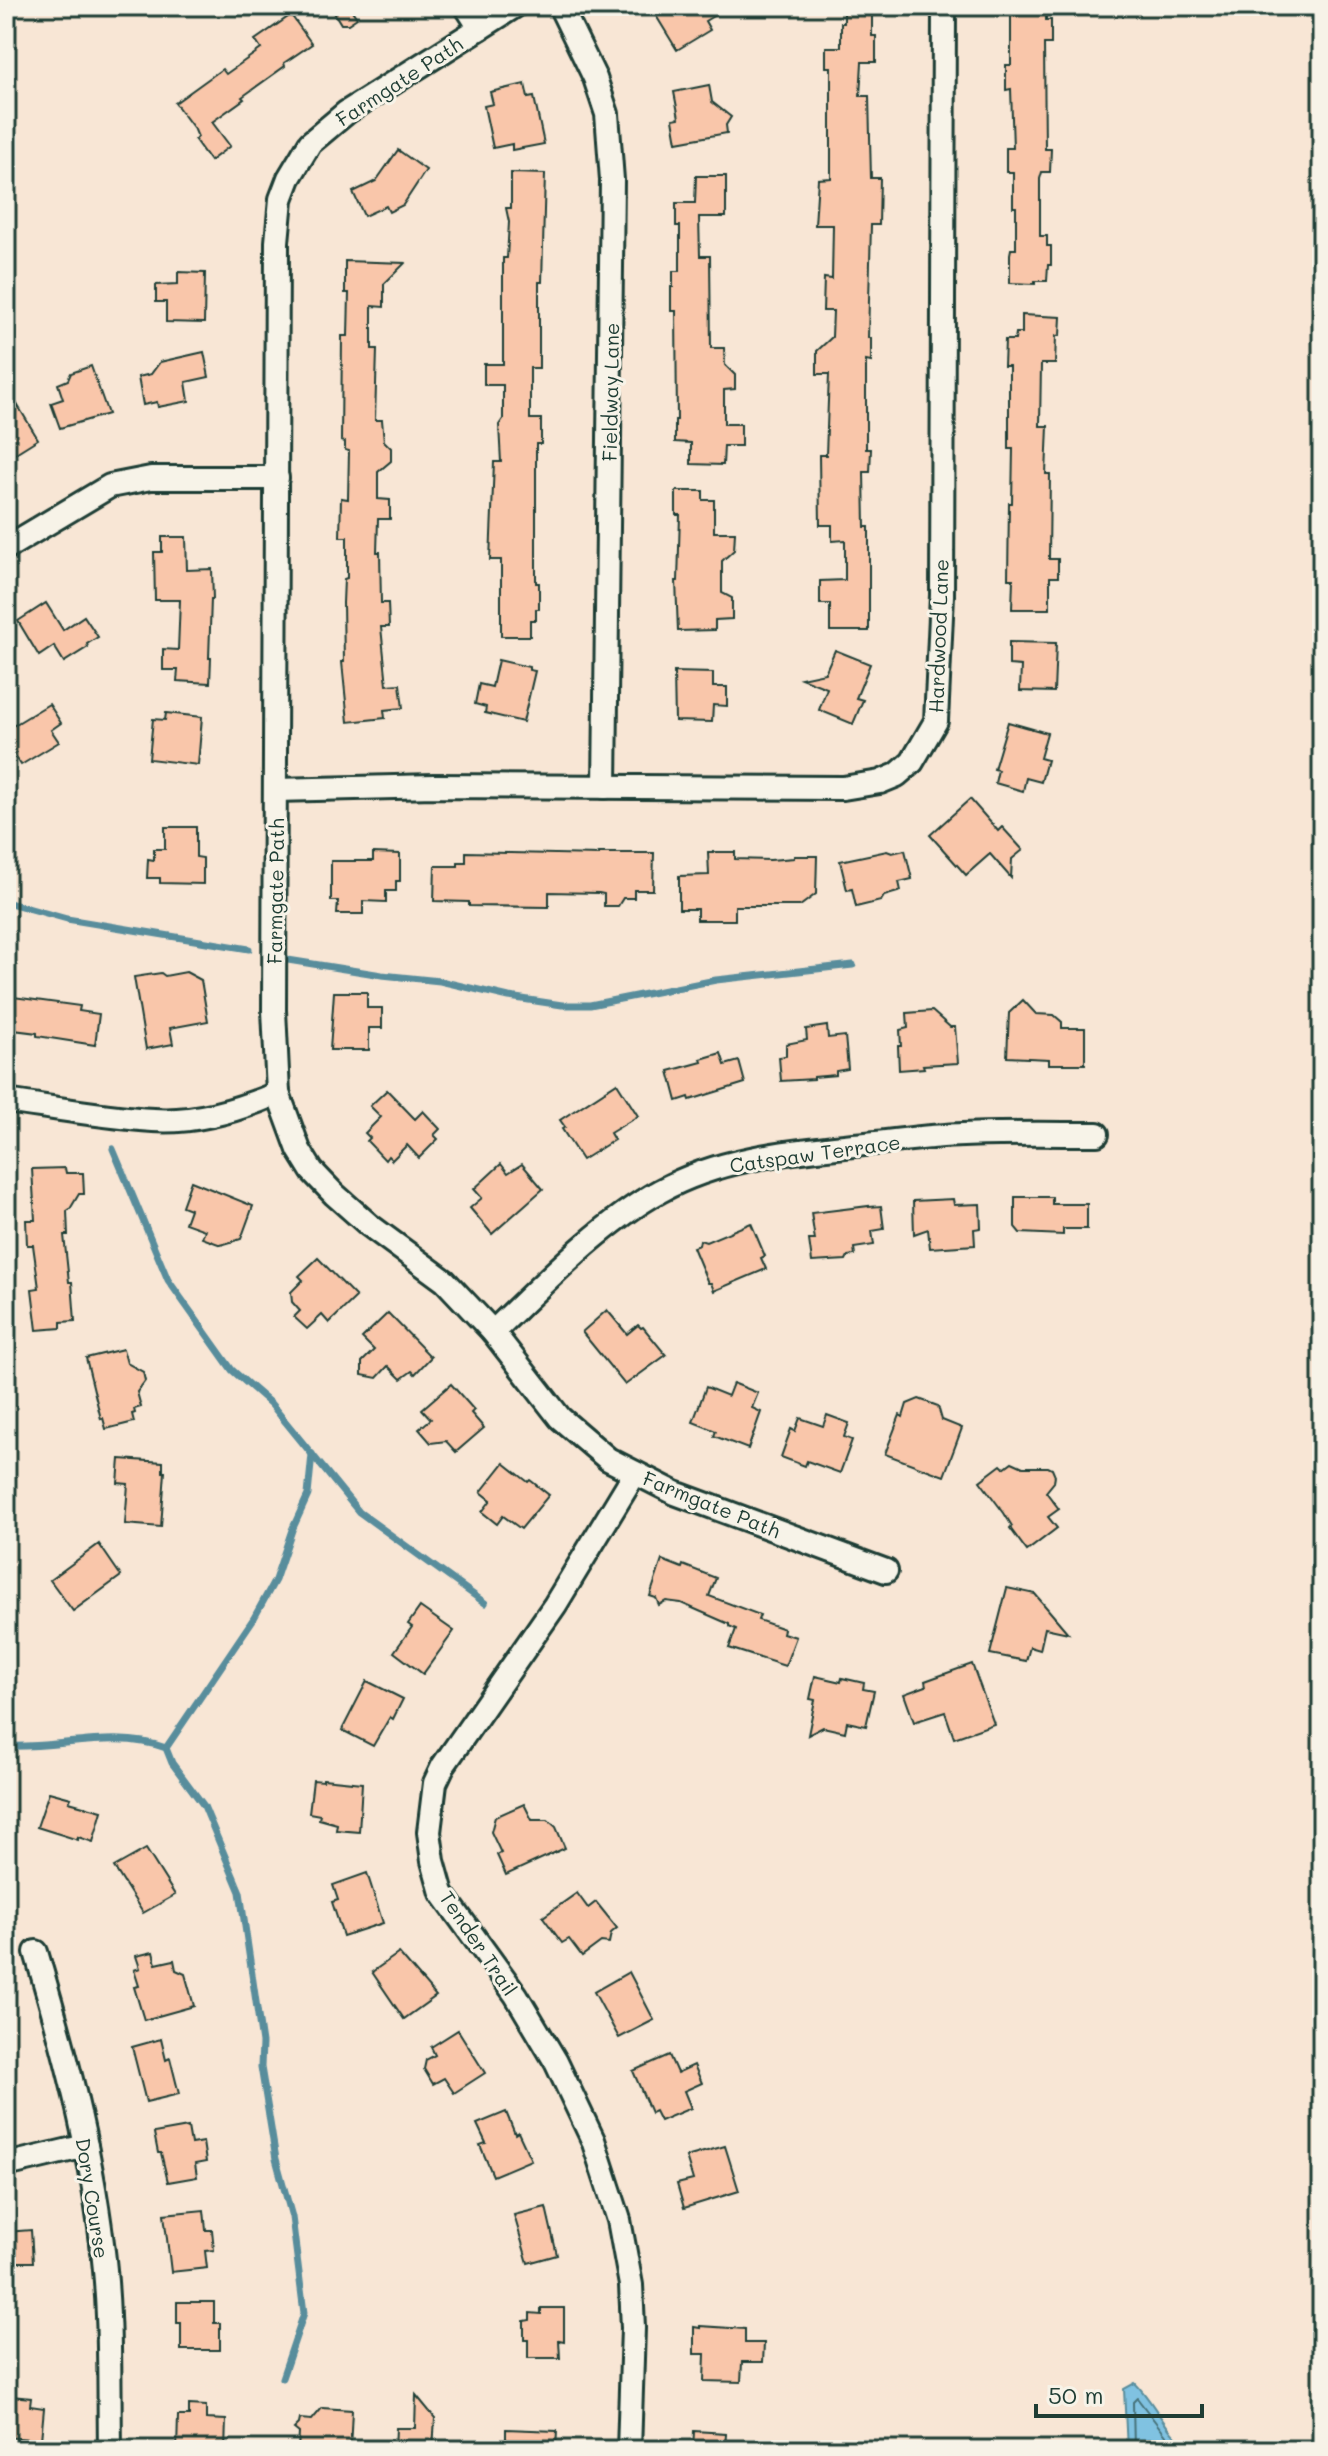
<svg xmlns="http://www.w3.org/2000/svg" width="1328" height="2456" font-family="Mali,sans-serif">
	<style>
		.water { fill: #80c2e1; stroke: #598d9c; stroke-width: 2 }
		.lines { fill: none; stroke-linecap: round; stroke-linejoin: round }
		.shore { stroke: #467279; stroke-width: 2 }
		.stream { stroke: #598d9c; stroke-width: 7 }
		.building { fill: #f9c6aa; stroke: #1f3d34; stroke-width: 2 }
		.street-casing { stroke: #1f3d34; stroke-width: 28 }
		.street { stroke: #f7f3e8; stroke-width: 22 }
		.labels { text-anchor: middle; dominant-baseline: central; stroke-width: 6; stroke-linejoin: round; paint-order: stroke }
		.street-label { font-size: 20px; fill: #1f3d34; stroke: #f7f3e8 }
	</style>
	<rect width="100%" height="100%" fill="#f8e6d5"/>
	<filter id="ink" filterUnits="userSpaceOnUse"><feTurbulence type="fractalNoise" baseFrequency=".0125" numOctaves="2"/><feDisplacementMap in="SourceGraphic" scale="16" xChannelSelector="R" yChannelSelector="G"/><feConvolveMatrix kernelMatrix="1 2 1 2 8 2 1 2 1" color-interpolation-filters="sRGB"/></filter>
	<g filter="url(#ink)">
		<path class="water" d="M1135,2383C1156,2404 1166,2434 1191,2450H1127L1124,2389Z"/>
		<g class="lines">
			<polyline class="shore" points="1134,2450 1133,2402 1137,2398 1177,2450"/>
			<g class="stream">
				<polyline points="6,902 67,919 249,949"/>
				<polyline points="288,960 382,975 440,981 509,997 562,1005 590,1005 716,980 853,965"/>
				<polyline points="113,1149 168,1280 232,1370 271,1404 359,1512 485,1603"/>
				<path d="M6,1746C58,1749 116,1729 166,1748L172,1763L204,1806L240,1892L262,2043L261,2067L276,2159L292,2217L304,2313L282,2378"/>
				<polyline points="166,1748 254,1618 275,1580 292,1530 308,1495 312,1454"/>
			</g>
		</g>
		<g class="building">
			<polygon points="330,6 349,6 357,18 348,24 341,24"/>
			<polygon points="668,6 730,6 705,21 710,30 677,50 655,14"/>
			<polygon points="1011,6 1046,6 1046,20 1051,20 1051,44 1044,44 1045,149 1051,149 1050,172 1042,172 1040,179 1040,236 1047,236 1047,246 1051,246 1051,265 1048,265 1047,281 1035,281 1035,284 1010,283 1010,254 1011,249 1016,249 1016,207 1013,207 1013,172 1006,172 1006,148 1013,148 1011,89 1006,90 1006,65 1011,65"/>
			<polygon points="844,13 872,13 872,36 876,36 876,62 862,62 860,96 869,96 871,178 880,178 879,225 871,225 868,338 871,338 871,362 866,361 866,449 871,449 870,472 864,472 865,527 869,527 869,631 830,631 830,604 820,604 820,581 845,580 845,540 832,541 832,525 820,525 819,455 826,455 829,374 817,374 817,351 832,337 833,311 823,311 824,278 832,279 833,225 815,225 818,179 831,178 831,67 826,67 826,47 841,47 841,23 844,23"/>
			<polygon points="291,15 312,44 284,63 285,66 242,97 244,99 212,122 230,146 210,161 195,140 198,137 195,130 175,103 222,69 226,74 261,49 255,40"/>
			<polygon points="525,84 528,98 534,97 544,144 512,150 512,144 493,148 484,106 493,104 490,92"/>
			<polygon points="709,85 712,102 731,117 726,125 727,133 677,142 673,119 679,118 674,92"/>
			<polygon points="398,150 426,170 403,205 389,212 386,206 364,216 353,192 376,181"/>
			<polygon points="511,173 545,174 542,282 539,282 539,368 530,368 530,419 541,419 541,444 536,444 536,583 539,583 539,609 536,609 536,620 530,620 530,636 501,636 501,560 490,560 494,462 501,462 499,425 503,419 503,385 484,385 484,364 503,364 503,258 507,258 509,222 506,208 511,208"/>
			<polygon points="696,176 726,176 726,217 699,217 700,256 710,256 711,348 724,348 725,365 735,375 735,389 724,390 724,424 741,424 741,446 724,446 723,465 691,464 691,443 675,442 675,420 677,420 676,311 671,311 671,287 673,287 673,271 680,271 680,226 676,226 676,203 695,203"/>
			<polygon points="345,261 405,263 384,284 384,307 372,306 372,349 377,349 375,420 382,420 384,441 391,448 391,461 378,472 378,499 390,500 390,519 378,519 377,552 380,552 381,603 388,603 389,627 381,627 387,685 400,684 403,708 384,710 385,718 348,722 342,662 344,662 343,603 344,579 347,578 347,537 340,537 341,498 348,499 349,451 345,450 345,442 341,441 342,336 348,336 349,293 345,293"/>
			<polygon points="178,272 205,273 204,323 166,322 166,302 156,302 156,285 178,284"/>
			<polygon points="1022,315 1061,317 1060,335 1056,336 1055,364 1041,364 1040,426 1048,426 1046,474 1050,474 1049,559 1058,559 1058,577 1050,577 1050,609 1012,609 1013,579 1008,579 1009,503 1012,503 1013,449 1009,449 1009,366 1004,366 1005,340 1015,340 1016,333 1022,333"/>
			<polygon points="204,352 209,377 186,382 189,401 158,407 157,402 143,405 138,377 151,374 160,362"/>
			<polygon points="91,366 108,414 60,428 51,403 63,399 58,384 68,380 71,373"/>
			<polygon points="6,386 38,439 6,459"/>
			<polygon points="676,491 703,491 703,500 714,500 714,532 735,532 734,550 722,561 722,593 732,598 732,619 715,620 715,630 678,631 676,581 678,581 680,515 676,515"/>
			<polygon points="162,537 186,537 187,570 212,569 213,599 211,599 209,658 211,658 210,683 177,681 178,670 163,670 163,649 178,650 180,600 155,600 154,552 162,552"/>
			<polygon points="46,603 63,630 84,616 98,637 87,644 88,647 64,662 54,646 39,656 18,621"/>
			<polygon points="1009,642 1056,643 1054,692 1020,691 1021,666 1009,665"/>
			<polygon points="835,650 870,664 856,698 863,700 853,724 819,710 827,688 801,678 825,673"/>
			<polygon points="498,660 529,667 529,670 535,671 523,722 485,713 486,707 475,704 479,684 492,687"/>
			<polygon points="674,672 713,673 713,687 727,687 727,706 713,705 712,722 675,721"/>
			<polygon points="49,704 61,723 51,730 59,742 21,765 6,742 6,730"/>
			<polygon points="166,713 202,717 198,765 149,759 153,719 165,720"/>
			<polygon points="1008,722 1047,733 1040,758 1047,760 1041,782 1026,778 1023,791 995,783 998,770 994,769"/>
			<polygon points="970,799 998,831 1002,827 1023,850 1012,859 1011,878 990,854 966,875 930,835"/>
			<polygon points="165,827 196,827 196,857 203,858 203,884 160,883 160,878 147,878 148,859 154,860 154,849 165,849"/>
			<polygon points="905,850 912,879 899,882 901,891 884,896 881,901 856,907 852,889 847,890 840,861 887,851 892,853"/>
			<polygon points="466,852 599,855 598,853 654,853 653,890 634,890 634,898 623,898 618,906 604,906 604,894 599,893 549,892 549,907 469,906 469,902 434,901 435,866 458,866 458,862 466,862"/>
			<polygon points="708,852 735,852 735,859 770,860 794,858 794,856 817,856 816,894 800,906 735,906 735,920 697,920 697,909 679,909 679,876 709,875"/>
			<polygon points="373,853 400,854 400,881 396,881 396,891 386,891 386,902 363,901 363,914 337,914 338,901 331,901 331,861 373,861"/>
			<polygon points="186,972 201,980 208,1021 170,1028 173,1044 146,1049 134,977 161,973 165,976"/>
			<polygon points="334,992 367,992 367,1008 382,1008 382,1028 369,1028 369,1050 330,1050"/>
			<polygon points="6,996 80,1006 79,1011 99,1014 95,1045 37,1036 37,1033 6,1029"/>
			<polygon points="1023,1000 1036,1014 1054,1015 1062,1022 1062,1028 1085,1028 1085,1064 1049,1064 1049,1059 1007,1057 1009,1013"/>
			<polygon points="932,1011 950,1027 955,1027 958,1063 923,1065 924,1068 899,1070 898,1046 901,1046 900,1030 908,1028 907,1013"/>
			<polygon points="827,1026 828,1038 845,1036 848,1069 836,1071 836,1075 814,1077 814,1079 781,1081 779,1057 786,1056 786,1044 807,1040 806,1029"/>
			<polygon points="721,1053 725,1065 739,1061 745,1083 690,1100 689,1097 677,1101 669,1071 702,1062 701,1059"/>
			<polygon points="617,1083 638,1116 610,1133 614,1140 582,1160 562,1129 565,1127 560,1120"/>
			<polygon points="387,1090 415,1119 423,1111 440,1129 434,1135 438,1139 419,1158 407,1145 392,1160 388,1156 385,1160 367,1141 370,1138 365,1133 381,1117 370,1106"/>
			<polygon points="501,1164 508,1173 522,1164 543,1189 492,1234 470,1208 482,1198 474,1189"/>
			<polygon points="65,1168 66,1173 83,1173 84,1194 79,1194 70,1209 67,1211 68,1235 64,1235 69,1282 72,1282 75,1321 61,1322 61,1328 37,1330 32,1289 39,1288 33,1245 27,1245 26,1220 35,1220 32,1169"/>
			<polygon points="191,1181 253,1206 241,1239 221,1245 202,1238 205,1230 185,1223 190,1209 182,1206"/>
			<polygon points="1015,1197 1052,1197 1052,1204 1087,1204 1087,1229 1063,1229 1063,1235 1020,1233 1015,1227"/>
			<polygon points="953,1199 954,1205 980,1204 981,1228 974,1229 975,1245 930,1248 928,1229 914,1234 913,1201"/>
			<polygon points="869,1206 869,1207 881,1206 884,1229 872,1231 874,1245 854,1248 855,1255 848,1256 846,1260 812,1262 809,1240 815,1240 811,1213"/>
			<polygon points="751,1223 765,1256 761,1258 766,1269 714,1291 711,1283 708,1283 693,1247 699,1245 700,1240 706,1242"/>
			<polygon points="318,1258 356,1297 329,1323 322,1315 307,1329 294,1317 300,1311 292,1302 291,1292 303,1280 299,1276"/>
			<polygon points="607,1310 627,1334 638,1325 641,1328 643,1327 666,1355 625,1385 582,1332"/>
			<polygon points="388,1313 431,1357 415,1374 412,1371 401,1379 388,1366 377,1378 362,1375 362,1362 374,1350 362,1338"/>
			<polygon points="123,1349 127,1363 143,1372 145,1381 137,1392 141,1407 134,1409 135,1413 132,1414 134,1422 106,1429 103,1418 101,1419 86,1358"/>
			<polygon points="733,1383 758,1393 752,1408 761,1412 748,1449 714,1436 716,1431 693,1422 706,1387 728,1396"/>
			<polygon points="451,1384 474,1410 471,1413 484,1428 456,1452 446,1441 431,1443 419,1429 431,1419 422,1409"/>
			<polygon points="919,1399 938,1406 942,1420 962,1428 944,1476 885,1454 900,1415 903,1417 907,1404"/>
			<polygon points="827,1415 849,1423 844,1437 852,1440 840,1473 807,1461 805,1466 781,1457 791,1429 795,1431 800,1418 823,1426"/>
			<polygon points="120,1459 163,1462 163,1472 165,1472 161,1527 125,1524 128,1484 118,1483"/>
			<polygon points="1012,1462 1023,1467 1048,1467 1052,1469 1055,1476 1054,1482 1046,1492 1059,1509 1048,1517 1057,1528 1027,1551 1010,1528 1012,1526 1004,1513 980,1481 1001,1465 1004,1468"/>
			<polygon points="504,1463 528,1482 530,1480 549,1495 521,1529 503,1516 497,1524 482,1512 491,1500 481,1492"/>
			<polygon points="99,1544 121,1576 73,1611 50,1580"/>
			<polygon points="662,1560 682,1568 683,1565 716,1578 709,1596 760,1615 758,1620 784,1629 783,1633 796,1637 785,1666 729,1648 736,1629 729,1626 729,1624 681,1603 666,1601 659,1605 656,1598 650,1596"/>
			<polygon points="1007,1588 1035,1594 1068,1633 1045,1628 1040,1650 1030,1647 1026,1661 990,1654"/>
			<polygon points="420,1607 454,1631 423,1674 394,1652 412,1627 408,1624"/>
			<polygon points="972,1664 994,1724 954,1738 945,1712 914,1722 904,1694 926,1686 925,1681"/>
			<polygon points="815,1676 841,1682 842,1678 864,1683 863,1689 874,1691 866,1726 847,1722 845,1732 823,1727 808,1735 815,1700 810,1699"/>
			<polygon points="367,1681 403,1699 393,1719 390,1717 373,1746 342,1730"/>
			<polygon points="323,1779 362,1783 359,1832 336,1830 337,1824 319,1819 320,1815 309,1813 313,1780 323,1781"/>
			<polygon points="49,1792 71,1798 69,1802 102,1811 93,1842 78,1837 78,1840 37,1827"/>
			<polygon points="524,1804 532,1820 548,1820 556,1827 565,1848 506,1875 497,1855 501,1853 491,1832 495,1817"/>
			<polygon points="146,1849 175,1895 143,1913 114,1867"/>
			<polygon points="367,1873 383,1923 343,1936 332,1902 338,1900 333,1885"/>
			<polygon points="577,1893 588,1908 596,1902 617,1928 611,1933 609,1943 601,1942 582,1956 569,1939 562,1943 543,1917"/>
			<polygon points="153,1952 156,1964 174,1960 176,1970 185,1974 194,2006 144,2020 134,1987 139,1986 134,1970 140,1968 136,1956"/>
			<polygon points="399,1953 436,1996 404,2019 372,1972"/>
			<polygon points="629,1972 654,2020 619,2038 594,1992"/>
			<polygon points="458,2030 485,2073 454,2093 444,2078 433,2084 424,2069 426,2060 435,2055 431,2047"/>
			<polygon points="161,2039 166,2060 170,2058 179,2094 146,2102 132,2047"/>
			<polygon points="669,2055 677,2073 694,2065 702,2083 684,2091 691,2108 660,2121 655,2111 651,2113 633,2071"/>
			<polygon points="506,2112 515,2134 518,2132 531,2160 493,2176 480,2145 486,2143 477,2124"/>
			<polygon points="188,2127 191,2144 203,2142 206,2162 195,2164 197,2177 168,2182 161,2153 158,2153 154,2133"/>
			<polygon points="725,2146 739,2191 684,2208 677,2184 693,2180 686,2157"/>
			<polygon points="546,2207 557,2255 528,2263 514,2215"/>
			<polygon points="204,2210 206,2230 212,2230 214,2250 205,2251 207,2268 171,2272 164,2214"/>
			<polygon points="31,2230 33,2262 6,2262 6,2232"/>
			<polygon points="177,2302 214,2302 214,2323 220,2323 220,2350 181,2350 181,2323 177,2323"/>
			<polygon points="541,2308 564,2308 564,2341 559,2340 560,2358 528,2358 528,2340 524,2340 524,2321 530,2320 530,2313 541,2314"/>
			<polygon points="700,2326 745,2329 745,2343 764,2343 763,2362 742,2362 741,2382 704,2381 705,2354 694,2354 694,2327 700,2328"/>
			<polygon points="416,2395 435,2418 433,2450 395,2450 396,2428 415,2428"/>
			<polygon points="11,2396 31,2398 30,2406 44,2408 41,2440 6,2437 6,2406 10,2407"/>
			<polygon points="189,2405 206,2406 206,2419 226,2420 225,2450 177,2450 178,2416 189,2416"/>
			<polygon points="322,2408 352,2410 350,2450 298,2450 299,2433 294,2429 299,2424 300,2419 312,2420"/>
			<polygon points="506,2429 557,2431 556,2450 506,2450"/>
			<polygon points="694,2431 726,2433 725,2450 693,2450"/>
		</g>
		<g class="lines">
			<defs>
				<g id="street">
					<polyline points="466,6 480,28"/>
					<polyline points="515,6 347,112 310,143 289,178 281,199 277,242 274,1010 278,1093 299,1150 312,1171 334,1194 369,1225 445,1281 493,1332 560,1418 608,1459 675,1493 886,1571"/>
					<polyline points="560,6 595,78 607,114 612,180 605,787"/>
					<polyline points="6,548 110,486 151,478 277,478"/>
					<polyline points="276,790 434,786 843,788 880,782 897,775 912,762 936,721 942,595 944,6"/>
					<path d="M6,1101C55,1108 104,1117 153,1120C195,1123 241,1109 278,1093"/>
					<path d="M493,1332C543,1284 600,1224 660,1191C720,1158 787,1152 854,1145C890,1142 927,1136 963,1135C1008,1133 1053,1134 1097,1134"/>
					<path d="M36,1952C64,2047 90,2144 102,2243C111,2311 109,2381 110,2450"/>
					<polyline points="6,2165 86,2146"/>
					<polyline points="629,2450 633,2328 631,2285 619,2220 593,2140 556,2062 516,1995 442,1893 433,1861 429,1832 435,1783 443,1766 555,1605 635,1473"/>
				</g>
			</defs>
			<use href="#street" class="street-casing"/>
			<use href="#street" class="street"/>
		</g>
	</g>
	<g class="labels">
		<g class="street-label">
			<text transform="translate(399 81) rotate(-33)">Farmgate Path</text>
			<text transform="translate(610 392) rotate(-89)">Fieldway Lane</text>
			<text transform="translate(938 636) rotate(-88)">Hardwood Lane</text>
			<text transform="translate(275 891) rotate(-89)">Farmgate Path</text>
			<text transform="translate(815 1153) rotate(-8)">Catspaw Terrace</text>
			<text transform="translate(712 1504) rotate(22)">Farmgate Path</text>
			<text transform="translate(479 1943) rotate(56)">Tender Trail</text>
			<text transform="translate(93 2198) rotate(81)">Dory Course</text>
		</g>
	</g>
	<rect width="1328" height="2456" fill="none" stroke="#f7f3e8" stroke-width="32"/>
	<rect x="16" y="16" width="1296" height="2424" fill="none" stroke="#1f3d34" stroke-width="3" filter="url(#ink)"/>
	<path d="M1036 2404v12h166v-12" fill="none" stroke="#1f3d34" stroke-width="4"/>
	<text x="1048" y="2404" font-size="24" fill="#1f3d34" stroke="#f7f3e8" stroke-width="6" paint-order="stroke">50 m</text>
</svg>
